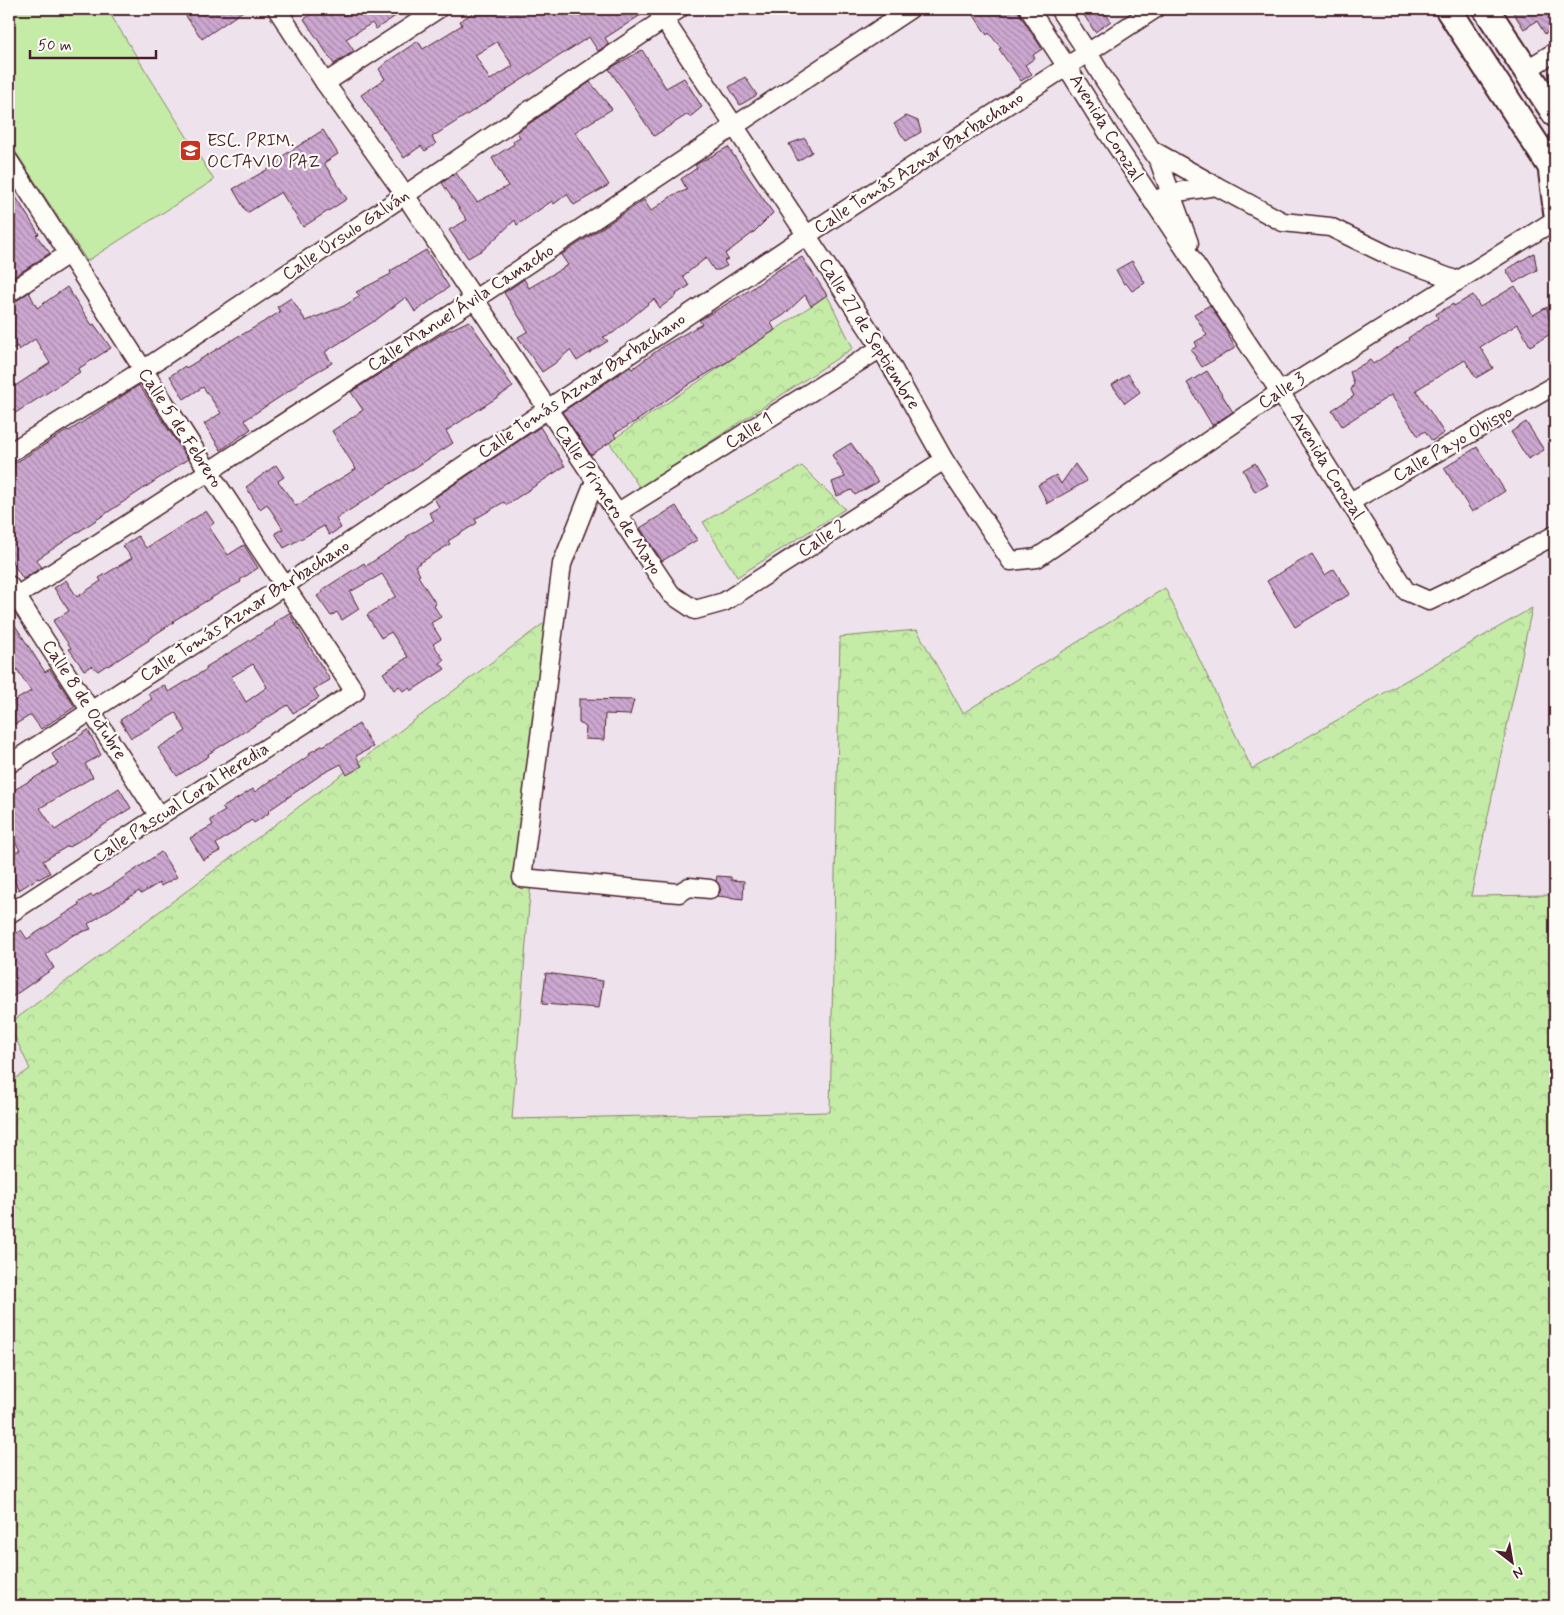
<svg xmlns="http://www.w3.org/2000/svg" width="1564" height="1615" font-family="Mynerve,sans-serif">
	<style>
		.forest { fill: url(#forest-crowns); stroke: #878669 }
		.green { fill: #c4eca7; stroke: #878669 }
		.building { fill: url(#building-back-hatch); stroke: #4a1f2b; fill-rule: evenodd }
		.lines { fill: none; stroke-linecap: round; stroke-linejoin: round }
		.minor-casing { stroke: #4a1f2b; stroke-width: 21 }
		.tertiary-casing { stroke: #4a1f2b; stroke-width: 26 }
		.secondary-casing { stroke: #4a1f2b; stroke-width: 29 }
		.minor { stroke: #fdfcf7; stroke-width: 18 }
		.tertiary { stroke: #fdfcf7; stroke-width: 22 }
		.secondary { stroke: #fdfcf7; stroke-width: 25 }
		.labels { text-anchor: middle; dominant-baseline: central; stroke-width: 4.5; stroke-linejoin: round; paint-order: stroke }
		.street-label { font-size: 18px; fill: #4a1f2b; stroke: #fdfcf7 }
		.poi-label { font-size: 18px; fill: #4a1f2b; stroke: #fdfcf7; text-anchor: start }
	</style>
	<defs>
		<pattern id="forest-crowns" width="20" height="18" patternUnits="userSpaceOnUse" patternTransform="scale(1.25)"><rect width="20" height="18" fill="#c4eca7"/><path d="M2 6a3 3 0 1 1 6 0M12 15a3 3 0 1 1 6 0" fill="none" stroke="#aaca90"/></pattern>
		<pattern id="building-back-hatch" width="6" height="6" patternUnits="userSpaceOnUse" patternTransform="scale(1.25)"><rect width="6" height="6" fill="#cca8d1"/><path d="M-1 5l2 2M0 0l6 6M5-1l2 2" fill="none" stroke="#a888aa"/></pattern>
	</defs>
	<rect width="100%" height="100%" fill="#eee3ec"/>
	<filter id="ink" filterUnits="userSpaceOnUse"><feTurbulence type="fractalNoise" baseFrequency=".02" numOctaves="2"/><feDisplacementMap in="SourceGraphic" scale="10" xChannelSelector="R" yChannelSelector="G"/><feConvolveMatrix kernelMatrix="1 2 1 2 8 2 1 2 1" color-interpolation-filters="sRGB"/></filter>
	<g filter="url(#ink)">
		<g class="forest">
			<polygon points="827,295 853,348 640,488 609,442"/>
			<polygon points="802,466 845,509 737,577 703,522"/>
			<polygon points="1165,588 1252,769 1532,608 1471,896 1550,895 1553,1069 1555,1069 1555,1606 9,1606 9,1083 30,1069 9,1024 552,617 512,1119 830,1112 840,637 917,630 963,713"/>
		</g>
		<polygon class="green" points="9,9 107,9 214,180 87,261 9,142"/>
		<g class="building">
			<polygon points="181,9 246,9 202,39"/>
			<polygon points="320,9 326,9 330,15 340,9 344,16 354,9 406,9 376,29 372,23 346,39 354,51 334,64 304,19"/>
			<path d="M479,9H647V11L605,38L609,44L598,51L589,37L432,137L436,144L425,151L421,146L404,158L361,95L385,79L379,69L388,61L418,41L423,49L462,25L460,21ZM497,42L513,66L490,80L475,55Z"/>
			<polygon points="982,9 1018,9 1020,15 1042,49 1033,55 1035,58 1025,65 1032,74 1021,81 999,49 1001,48 989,33 987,35 973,14"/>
			<polygon points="1080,9 1102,9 1111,21 1095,32"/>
			<polygon points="1511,9 1555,9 1552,11 1555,17 1555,27 1545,34 1537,21 1524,29"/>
			<polygon points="642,50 666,88 684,78 702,107 690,117 688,114 654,136 609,69"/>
			<polygon points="745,77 757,95 740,105 729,87"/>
			<polygon points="590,82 612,109 575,132 609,185 574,205 567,194 554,204 552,201 517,225 515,220 484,249 468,258 449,230 467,220 442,183 456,173 477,202 508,186 492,158 514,144 513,141 520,137 517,132"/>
			<polygon points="906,116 918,121 921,132 906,141 894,124"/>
			<polygon points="323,130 338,154 324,163 347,199 303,227 281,192 247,213 233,189 270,168 269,165"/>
			<polygon points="805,138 812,152 798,161 789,144"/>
			<polygon points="728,147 773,213 754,232 725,254 728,259 724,261 727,266 719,270 714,270 706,258 683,276 689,286 676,294 677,295 660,308 654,299 613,333 603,337 608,341 577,361 570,350 554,364 542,372 518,337 528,331 504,293 524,279 529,288 568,265 561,255 644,200 651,211 673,195 687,190 681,179 697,168 695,165"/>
			<polygon points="9,186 39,234 36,235 50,253 9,280"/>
			<polygon points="426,250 449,287 415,312 406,297 376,320 325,352 332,363 297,383 298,385 245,420 251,429 221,450 204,424 221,413 203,387 184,399 170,376 185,366 186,368 240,335 240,336 280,312 277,307 291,298 306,321 344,306 360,296 356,292 391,274 390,271"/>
			<polygon points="1534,253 1537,270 1514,283 1506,270"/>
			<polygon points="802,257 827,295 811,306 805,295 784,315 771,323 775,330 727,362 691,383 638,420 614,434 616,438 591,455 562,412 630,367 632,369 665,345 702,324 699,320 703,318 750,290 778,270"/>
			<polygon points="1132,261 1145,283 1132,291 1126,283 1124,284 1116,270"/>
			<polygon points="1515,286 1533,315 1547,307 1552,333 1530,346 1518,324 1480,347 1493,368 1476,378 1465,360 1416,390 1444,433 1432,441 1425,431 1418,436 1391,395 1342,426 1332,410 1354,396 1351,390 1354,384 1350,372 1370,360 1373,364 1409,340 1408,338 1438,318 1436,314 1453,304 1454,306 1473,295 1480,307"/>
			<polygon points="67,287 92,325 94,324 111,348 78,369 80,372 9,417 9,390 50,363 35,339 19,350 17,346 9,351 9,303 15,302 29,292 37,308"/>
			<polygon points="1210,305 1224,327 1235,348 1202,367 1191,350 1197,346 1195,342 1207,335 1194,314"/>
			<polygon points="469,321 492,354 491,355 513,387 446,431 453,443 336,519 341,528 329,535 324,526 284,548 275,533 283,529 267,504 260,509 246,487 276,465 284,477 278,481 296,506 356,469 332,431 363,410 351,392 445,332"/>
			<polygon points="1207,371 1233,412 1212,425 1187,383"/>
			<polygon points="1128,374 1140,392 1125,403 1112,385"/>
			<polygon points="139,385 188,459 36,560 42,567 23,579 9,557 9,467 68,430 69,431"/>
			<polygon points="1526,422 1544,450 1528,459 1511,432"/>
			<polygon points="540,427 565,466 506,505 504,502 475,519 477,523 448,541 450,544 415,566 420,575 418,576 436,604 434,606 441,617 431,623 441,639 433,644 444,660 440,663 445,669 411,691 409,688 403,691 399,686 394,690 383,673 408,657 391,632 381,638 367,615 396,596 382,574 350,592 359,609 342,620 337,612 331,616 317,596 323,592 322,590 364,563 366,566 407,539 406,537 434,520 429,513 439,507 434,498"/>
			<polygon points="851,443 878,482 855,495 852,490 837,496 832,482 845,477 832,455"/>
			<polygon points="1477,447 1505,491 1472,512 1444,468"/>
			<polygon points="1255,463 1268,485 1255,492 1243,470"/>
			<polygon points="1075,464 1087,481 1046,504 1047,502 1038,485 1056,475 1061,484"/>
			<polygon points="676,506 697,540 662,561 640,528"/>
			<polygon points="206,511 214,523 209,527 228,555 244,545 258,568 240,580 241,582 223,591 173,621 174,622 148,639 149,640 108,666 107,665 98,671 92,666 84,670 69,649 71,648 53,621 69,611 54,588 66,580 77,597 101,581 99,578 132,558 123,546 138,536 146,548"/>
			<polygon points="1312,554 1325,575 1334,569 1350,594 1295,627 1267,581"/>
			<path d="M289,613L330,680L314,689L319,698L293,713L288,705L208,754L209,756L177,776L158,748L186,731L176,713L131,738L120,720L152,699L148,694L164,685L169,692L207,669L206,667L275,625L273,623ZM253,664L267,687L246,702L231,677Z"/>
			<polygon points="9,616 45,672 50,669 75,707 41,729 31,715 9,728 9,704 31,691 9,657"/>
			<polygon points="579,699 634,700 630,715 605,714 604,740 585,739 586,727 579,723"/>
			<polygon points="359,724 373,747 356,756 362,766 347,775 341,764 322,774 268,811 269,813 254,823 252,820 216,844 220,851 203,860 190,838 213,825 210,820 225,811 222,808 253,789 255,792 271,780 271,781 310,755 309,753 323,745 323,746"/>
			<polygon points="88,730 101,755 85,764 93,777 40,808 55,830 119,788 131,808 69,847 68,846 43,861 50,873 39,879 38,878 19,890 9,871 9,856 20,850 9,833 9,793 58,764 52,754"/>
			<polygon points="161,852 177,877 161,886 159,883 141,894 139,891 88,924 91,929 73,935 54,948 46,954 54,968 9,999 9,938 21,930 27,939 79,905 78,903 91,895 92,897 110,887"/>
			<polygon points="717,876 731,877 731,880 744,881 743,899 717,896 721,890 716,881"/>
			<polygon points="546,973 603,981 599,1008 542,1004"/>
		</g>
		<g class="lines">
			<defs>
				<g id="minor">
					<polyline points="277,9 325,83 405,195 671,594 695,610 724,602 944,460"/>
					<polyline points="657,9 881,348 944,460 1011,561 1037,558 1280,392 1555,220"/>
					<polyline points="1029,9 1067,67 1108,133 1280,392 1406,591 1429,601 1460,586 1555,535"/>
					<polyline points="1059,9 1088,53 1105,81 1159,161 1189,243"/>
					<polyline points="1526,70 1555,52"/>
					<polyline points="325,83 438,9"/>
					<polyline points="1152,150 1216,186"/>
					<polyline points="9,161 209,472 355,692 159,816 9,914"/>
					<polyline points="1153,202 1171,193 1216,186 1283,222 1330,227 1390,256 1458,281"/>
					<polyline points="9,293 68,254"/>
					<polyline points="9,453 143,370 405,195 679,9"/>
					<polyline points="595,481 562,564 522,878 679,893 689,887 710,889"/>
					<polyline points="1350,502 1555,385"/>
					<polyline points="617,513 881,348"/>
					<polyline points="9,585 159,816"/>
					<polyline points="9,601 475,299 910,9"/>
					<polyline points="9,764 284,586 807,235 1155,9"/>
				</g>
				<polyline id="tertiary" points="1549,163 1555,212"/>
				<g id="secondary">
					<polyline points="1448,9 1555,173"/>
					<polyline points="1486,9 1555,114"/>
				</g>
			</defs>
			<use href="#minor" class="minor-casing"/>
			<use href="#tertiary" class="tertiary-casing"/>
			<use href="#secondary" class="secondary-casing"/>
			<use href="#minor" class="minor"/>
			<use href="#tertiary" class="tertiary"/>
			<use href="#secondary" class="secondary"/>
		</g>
	</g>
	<defs>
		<symbol id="school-square" viewBox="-11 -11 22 22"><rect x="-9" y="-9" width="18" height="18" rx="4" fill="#c8321e" stroke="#fdfcf7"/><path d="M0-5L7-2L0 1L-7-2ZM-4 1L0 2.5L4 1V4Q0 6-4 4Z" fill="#fff"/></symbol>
	</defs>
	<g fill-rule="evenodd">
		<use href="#school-square" x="178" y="138" width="25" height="25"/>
	</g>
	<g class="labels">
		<g class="street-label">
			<text transform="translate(1106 128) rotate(58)">Avenida Corozal</text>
			<text transform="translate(919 163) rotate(-33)">Calle Tomás Aznar Barbachano</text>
			<text transform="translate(346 235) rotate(-34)">Calle Úrsulo Galván</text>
			<text transform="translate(461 308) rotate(-33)">Calle Manuel Ávila Camacho</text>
			<text transform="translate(869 334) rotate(58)">Calle 27 de Septiembre</text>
			<text transform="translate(582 386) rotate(-34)">Calle Tomás Aznar Barbachano</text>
			<text transform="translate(1282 391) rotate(-33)">Calle 3</text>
			<text transform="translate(180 428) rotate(57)">Calle 5 de Febrero</text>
			<text transform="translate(749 431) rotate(-32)">Calle 1</text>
			<text transform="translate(1453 444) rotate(-30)">Calle Payo Obispo</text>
			<text transform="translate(1327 466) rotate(58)">Avenida Corozal</text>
			<text transform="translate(608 500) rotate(56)">Calle Primero de Mayo</text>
			<text transform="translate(822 539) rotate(-33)">Calle 2</text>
			<text transform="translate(245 611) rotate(-33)">Calle Tomás Aznar Barbachano</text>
			<text transform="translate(84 700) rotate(57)">Calle 8 de Octubre</text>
			<text transform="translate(181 803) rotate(-33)">Calle Pascual Coral Heredia</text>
		</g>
		<g class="poi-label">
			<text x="207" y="141">ESC. PRIM.<tspan x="207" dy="21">OCTAVIO PAZ</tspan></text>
		</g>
	</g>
	<rect width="1564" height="1615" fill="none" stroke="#fdfcf7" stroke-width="30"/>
	<rect x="15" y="15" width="1534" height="1585" fill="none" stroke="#4a1f2b" stroke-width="2" filter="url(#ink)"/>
	<g transform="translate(1512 1562) rotate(149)" stroke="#fdfcf7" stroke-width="4" paint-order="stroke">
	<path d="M0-4L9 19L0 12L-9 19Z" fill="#4a1f2b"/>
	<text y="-8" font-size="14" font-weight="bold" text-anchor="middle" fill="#4a1f2b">N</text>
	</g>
	<path d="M30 50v8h126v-8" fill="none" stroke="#4a1f2b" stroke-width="2.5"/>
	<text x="38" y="50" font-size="15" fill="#4a1f2b" stroke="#fdfcf7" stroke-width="4" paint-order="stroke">50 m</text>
</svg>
